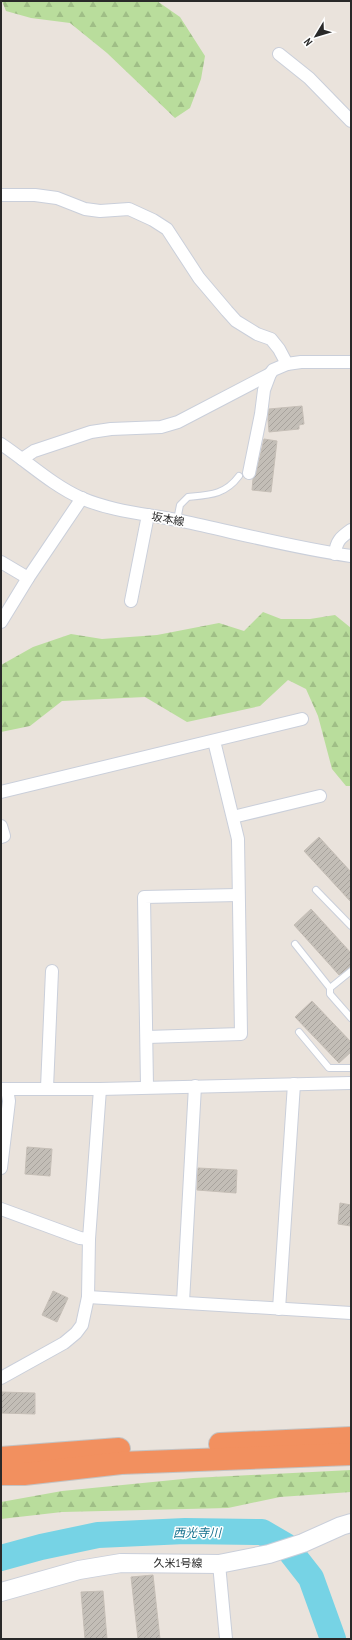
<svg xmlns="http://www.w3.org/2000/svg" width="352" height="1640" font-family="'PT Sans Narrow','Noto Sans JP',sans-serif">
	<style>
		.forest { fill: url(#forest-firs) }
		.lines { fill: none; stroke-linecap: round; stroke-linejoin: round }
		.river { stroke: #76d3e5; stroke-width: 26 }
		.building { fill: url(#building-hatch); stroke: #c5beb6 }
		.lane-casing { stroke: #cacfda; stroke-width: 8 }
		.street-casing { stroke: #cacfda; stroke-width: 14 }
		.secondary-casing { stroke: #cacfda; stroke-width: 20 }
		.highway-casing { stroke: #c3c3c3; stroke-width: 24 }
		.lane { stroke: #fff; stroke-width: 6 }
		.street { stroke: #fff; stroke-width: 12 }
		.secondary { stroke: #fff; stroke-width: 18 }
		.highway { stroke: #f2905f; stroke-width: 22 }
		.labels { text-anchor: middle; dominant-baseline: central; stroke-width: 3; stroke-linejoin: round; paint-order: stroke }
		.street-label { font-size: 11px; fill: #292929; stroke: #fff }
		.water-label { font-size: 12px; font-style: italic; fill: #17728f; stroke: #fff }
	</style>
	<defs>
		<pattern id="forest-firs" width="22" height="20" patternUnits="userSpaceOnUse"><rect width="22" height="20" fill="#b9dd9c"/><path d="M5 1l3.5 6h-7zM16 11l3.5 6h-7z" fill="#9fbe86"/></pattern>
		<pattern id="building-hatch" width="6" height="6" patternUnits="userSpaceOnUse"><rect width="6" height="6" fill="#c3beb7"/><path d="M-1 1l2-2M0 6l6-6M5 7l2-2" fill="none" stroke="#a8a39d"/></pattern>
	</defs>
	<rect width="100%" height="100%" fill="#eae3dc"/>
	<g class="forest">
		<polygon points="2,1 157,1 180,17 205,56 201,79 190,108 175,118 107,53 70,23 31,18 6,11"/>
		<polygon points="263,612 281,619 310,619 335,615 351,628 351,786 346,786 332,769 318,716 306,689 288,680 260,706 187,722 145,697 62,701 30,726 1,732 1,665 33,647 71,634 102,639 157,635 219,623 244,631"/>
		<polygon points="351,1470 351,1492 280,1497 228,1508 62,1512 1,1519 1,1502 62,1491 193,1478"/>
	</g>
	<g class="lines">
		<polyline class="river" points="1,1558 41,1547 98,1535 185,1531 262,1532 286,1546 311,1578 333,1639"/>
	</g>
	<g class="building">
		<polygon points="302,406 304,424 299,425 299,429 269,432 268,419 269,409"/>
		<polygon points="264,439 277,441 271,492 252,490 253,479 256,474"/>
		<polygon points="319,837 351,872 351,902 304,851"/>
		<polygon points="311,909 351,953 351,967 339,975 294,925"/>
		<polygon points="312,1001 351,1042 351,1052 339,1063 295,1017"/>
		<polygon points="27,1147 52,1149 50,1176 25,1174"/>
		<polygon points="198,1168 237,1170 236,1193 197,1190"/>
		<polygon points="340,1203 351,1205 351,1226 338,1224"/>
		<polygon points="53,1291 68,1298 57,1322 42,1315"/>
		<polygon points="1,1392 35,1393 35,1414 1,1413"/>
		<polygon points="153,1575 160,1639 138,1639 131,1577"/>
		<polygon points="103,1591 107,1639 85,1639 81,1592"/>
	</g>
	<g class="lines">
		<defs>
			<g id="lane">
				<path d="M177,520L180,505L188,497C209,495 225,495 239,476"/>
				<polyline points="316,890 351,926"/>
				<polyline points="295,944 330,988 330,994 351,1018"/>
				<polyline points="330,988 351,971"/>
				<polyline points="299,1032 329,1068 351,1068"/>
			</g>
			<g id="street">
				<polyline points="279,54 309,78 351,121"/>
				<polyline points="1,195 35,195 57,198 85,209 100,211 129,209 153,220 167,229 199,278 227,311 236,321 257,334 271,339 279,349 287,364"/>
				<path d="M1,444C28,462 52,485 81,498C113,512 149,514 182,521C238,533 294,548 351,556"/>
				<polyline points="22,459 34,451 91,432 111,429 161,427 178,422 270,374"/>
				<polyline points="249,473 261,414 264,390 270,374 273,370 287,364 301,362 351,362"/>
				<path d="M335,554C336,541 341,537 351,530"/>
				<polyline points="1,562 28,578"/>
				<polyline points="131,601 148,515"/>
				<polyline points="1,622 28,578 82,498"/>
				<polyline points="1,792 302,719"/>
				<polyline points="233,817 320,796"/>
				<polyline points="1,826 4,836 1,837"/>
				<polyline points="147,1037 241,1034 238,839 214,741"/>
				<polyline points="147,1087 144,897 238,895"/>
				<polyline points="47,1088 52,971"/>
				<polyline points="1,1089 100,1089 351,1083"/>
				<polyline points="1,1168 9,1101 7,1089"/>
				<polyline points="1,1209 80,1238 89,1239"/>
				<polyline points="88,1297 351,1313"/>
				<polyline points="183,1302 195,1086"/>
				<polyline points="279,1309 294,1084"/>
				<polyline points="1,1378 64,1343 76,1333 82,1325 88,1297 89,1239 100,1089"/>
				<polyline points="219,1564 226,1639"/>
			</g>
			<polyline id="secondary" points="1,1592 79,1570 121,1563 219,1564 269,1554 303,1543 341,1526 351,1523"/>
			<g id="highway">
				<polyline points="220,1444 351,1438"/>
				<polyline points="1,1458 119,1449"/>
				<polyline points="1,1474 24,1474 121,1463 351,1454"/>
			</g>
		</defs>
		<use href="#lane" class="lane-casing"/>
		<use href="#street" class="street-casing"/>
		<use href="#secondary" class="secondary-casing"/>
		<use href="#highway" class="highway-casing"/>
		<use href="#lane" class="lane"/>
		<use href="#street" class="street"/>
		<use href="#secondary" class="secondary"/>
		<use href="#highway" class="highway"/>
	</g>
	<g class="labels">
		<g class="street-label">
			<text transform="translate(168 519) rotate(10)">坂本線</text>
			<text x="178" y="1563">久米1号線</text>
		</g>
		<g class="water-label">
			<text x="197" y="1532">西光寺川</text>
		</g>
	</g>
	<rect width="352" height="1640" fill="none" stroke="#292929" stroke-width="4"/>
	<g transform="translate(316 36) rotate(232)" stroke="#ffffff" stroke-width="3" paint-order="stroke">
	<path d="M0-3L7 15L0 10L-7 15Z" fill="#292929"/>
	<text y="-6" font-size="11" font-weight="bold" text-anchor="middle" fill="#292929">N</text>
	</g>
</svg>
